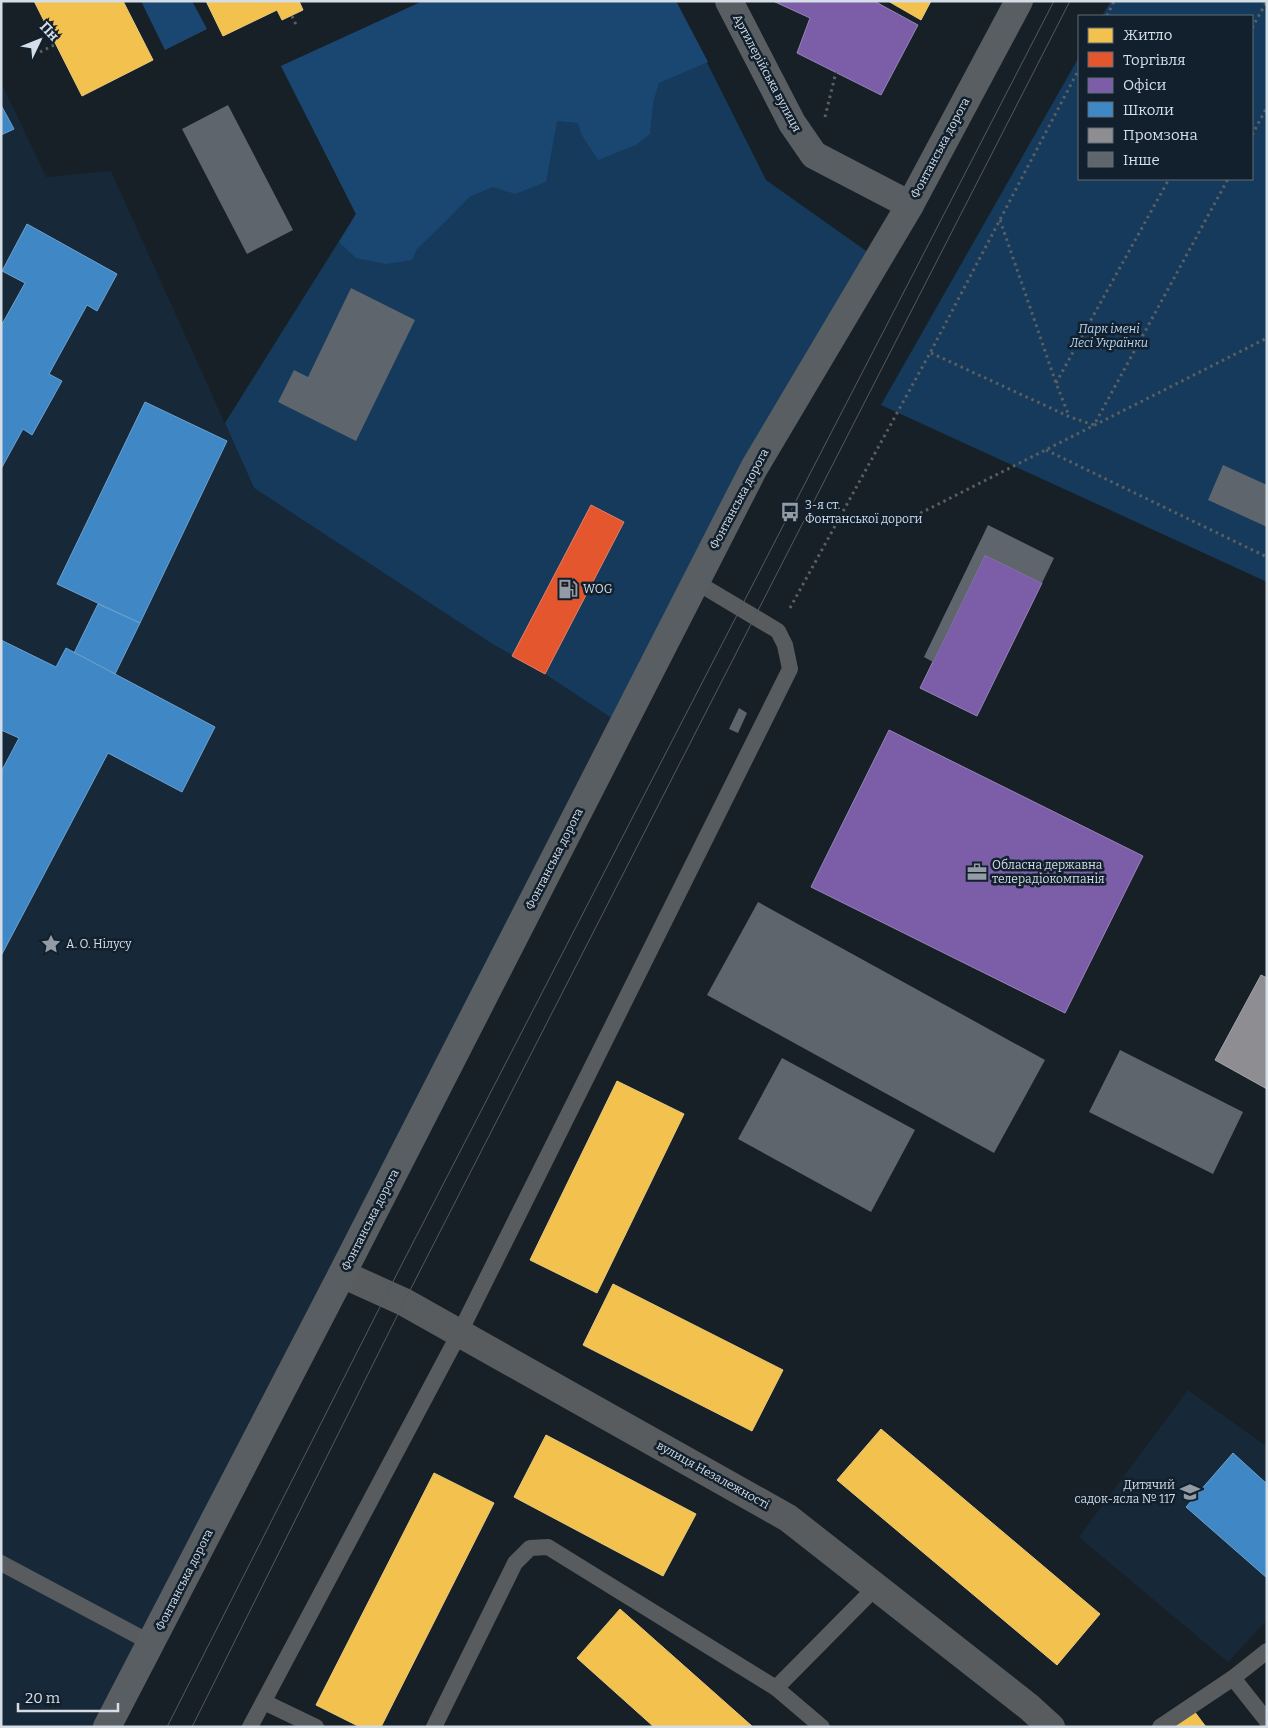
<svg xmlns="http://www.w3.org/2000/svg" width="1268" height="1728" font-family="Bitter,serif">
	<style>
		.built { fill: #172838 }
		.green { fill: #153a5b }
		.forest { fill: #1a4771 }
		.homes { fill: #f2c14e; stroke: #e9ca7c }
		.shops { fill: #e4572e; stroke: #e08066 }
		.offices { fill: #7b5ea7; stroke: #9684ba }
		.schools { fill: #3f88c5; stroke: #6ca2cf }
		.industry { fill: #8d8d92; stroke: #a3a5ac }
		.building { fill: #5e656c }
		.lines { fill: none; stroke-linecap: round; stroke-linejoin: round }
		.path { stroke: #5b5f62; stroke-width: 3; stroke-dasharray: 2.5 4; stroke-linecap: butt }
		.lane { stroke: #595c5e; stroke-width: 16 }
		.street { stroke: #595c5e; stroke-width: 28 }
		.secondary { stroke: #595e62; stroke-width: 28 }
		.tram { stroke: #54595e; stroke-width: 1 }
		.labels { text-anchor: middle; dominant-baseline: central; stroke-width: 5; stroke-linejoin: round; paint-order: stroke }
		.street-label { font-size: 12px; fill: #d5dee7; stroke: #12202d }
		.park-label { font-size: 12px; font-style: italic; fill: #bad6f2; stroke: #12202d }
		.poi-label { font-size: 12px; fill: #d5dee7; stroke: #12202d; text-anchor: start }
	</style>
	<rect width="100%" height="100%" fill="#182027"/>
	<g class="built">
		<polygon points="1,82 46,177 111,171 254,488 491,643 545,674 619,723 100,1727 1,1727"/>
		<polygon points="1188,1390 1267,1447 1267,1620 1228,1662 1079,1537"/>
	</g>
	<g class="green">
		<polygon points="423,1 676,1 766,180 869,253 619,723 545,674 491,643 254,488 225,423 356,214 281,66"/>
		<polygon points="1111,1 1267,1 1267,582 881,405 1079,57 1079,179 1252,179 1252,16 1102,16"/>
	</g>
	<g class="forest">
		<polygon points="141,1 192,1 207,29 165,50"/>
		<polygon points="423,1 676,1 708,62 659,83 653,103 650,134 636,145 598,160 581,134 578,123 557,121 546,182 515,194 493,187 469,197 446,221 417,249 412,260 386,264 356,258 339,242 356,214 281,66"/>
	</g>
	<g class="homes">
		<polygon points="34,1 123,1 153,60 82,96"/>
		<polygon points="206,1 299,1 303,10 282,20 277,10 223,36"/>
		<polygon points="888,1 931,1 921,20"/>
		<polygon points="617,1081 684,1114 597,1293 530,1260"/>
		<polygon points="613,1284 783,1370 752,1431 583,1345"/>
		<polygon points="881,1429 1100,1614 1057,1665 837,1480"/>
		<polygon points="546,1435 696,1514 663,1576 514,1497"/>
		<polygon points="434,1473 494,1503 381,1727 360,1727 316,1705"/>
		<polygon points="620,1609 753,1727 654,1727 577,1658"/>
		<polygon points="1194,1711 1206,1727 1174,1727"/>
	</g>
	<polygon class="shops" points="591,505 624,522 545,674 512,656"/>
	<g class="offices">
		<polygon points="773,1 874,1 918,25 881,95 797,53 810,18"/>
		<polygon points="985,555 1042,583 977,716 920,688"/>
		<polygon points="889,730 1143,856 1065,1013 811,887"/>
	</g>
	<g class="schools">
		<polygon points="1,105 14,129 1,135"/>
		<polygon points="27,224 117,274 97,311 87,305 49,374 62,381 32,435 23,429 1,469 1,326 25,283 2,271"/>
		<polygon points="145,402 227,441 140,623 57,584"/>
		<polygon points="98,604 140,623 115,674 74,653"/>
		<polygon points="1,640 56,667 66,648 215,727 182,792 108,753 1,956 1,772 19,738 1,730"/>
		<polygon points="1233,1453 1267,1484 1267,1578 1186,1507"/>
	</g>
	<polygon class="industry" points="1261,975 1267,978 1267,1089 1215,1060"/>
	<g class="building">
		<polygon points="228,105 293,230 247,254 182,129"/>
		<polygon points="351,288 415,320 356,441 278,402 294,370 308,377"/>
		<polygon points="1223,465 1267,485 1267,527 1208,500"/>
		<polygon points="988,525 1054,558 1042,583 985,555 933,662 924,657"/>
		<polygon points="739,708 747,713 738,733 729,729"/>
		<polygon points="758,902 1045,1060 994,1153 707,995"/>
		<polygon points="1120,1050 1243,1112 1213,1174 1089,1112"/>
		<polygon points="782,1058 915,1130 871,1212 738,1139"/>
	</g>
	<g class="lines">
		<g class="path">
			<polyline points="292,16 297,27"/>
			<polyline points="1107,16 1114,1"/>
			<polyline points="1252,28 1267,1"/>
			<polyline points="40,52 56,44"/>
			<polyline points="825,117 836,72"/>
			<polyline points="1252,135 1267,107"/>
			<polyline points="1000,220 1056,383 1069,416"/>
			<polyline points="931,353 1070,417 1094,425 1228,179"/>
			<polyline points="1056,383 1169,179"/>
			<polyline points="1046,450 1267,557"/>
			<polyline points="897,525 1267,338"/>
			<polyline points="790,608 930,353 1079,69"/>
		</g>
		<g class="lane">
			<polyline points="1,1563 151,1643"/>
			<polyline points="1233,1678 1267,1721"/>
			<polyline points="776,1688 876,1587"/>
			<polyline points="264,1702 316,1727"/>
			<polyline points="250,1727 460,1332 790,669 785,645 778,631 696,582"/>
			<polyline points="434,1727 515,1563 530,1548 548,1547 776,1688 822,1727"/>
			<polyline points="1160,1727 1233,1678 1267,1651"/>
		</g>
		<polyline class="street" points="342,1274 404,1302 788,1518 1029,1707 1051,1727"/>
		<g class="secondary">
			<polyline points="729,1 792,123 814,155 910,205"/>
			<polyline points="107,1727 342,1274 754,468 910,205 1019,1"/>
		</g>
		<g class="tram">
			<polyline points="167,1727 386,1295 1054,1"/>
			<polyline points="192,1727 404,1302 1070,1"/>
		</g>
	</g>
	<defs>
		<symbol id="bus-bare" viewBox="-9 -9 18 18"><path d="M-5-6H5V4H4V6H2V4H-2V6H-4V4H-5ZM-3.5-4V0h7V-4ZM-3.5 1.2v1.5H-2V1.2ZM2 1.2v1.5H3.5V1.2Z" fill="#939ca4" stroke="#12202d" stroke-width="2.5" paint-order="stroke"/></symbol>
		<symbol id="fuel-bare" viewBox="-9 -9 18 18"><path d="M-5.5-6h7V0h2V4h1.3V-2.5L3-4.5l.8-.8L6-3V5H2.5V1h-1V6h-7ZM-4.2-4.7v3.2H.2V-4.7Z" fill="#939ca4" stroke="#12202d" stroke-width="2.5" paint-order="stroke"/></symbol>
		<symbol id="office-bare" viewBox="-9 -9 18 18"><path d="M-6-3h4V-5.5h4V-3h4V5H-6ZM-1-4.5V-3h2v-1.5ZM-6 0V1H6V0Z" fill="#939ca4" stroke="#12202d" stroke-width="2.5" paint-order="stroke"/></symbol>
		<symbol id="sight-bare" viewBox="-9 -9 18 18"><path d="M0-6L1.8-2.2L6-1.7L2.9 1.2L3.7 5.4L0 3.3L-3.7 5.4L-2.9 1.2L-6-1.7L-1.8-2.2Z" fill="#939ca4" stroke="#12202d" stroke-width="2.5" paint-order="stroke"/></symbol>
		<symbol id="school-bare" viewBox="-9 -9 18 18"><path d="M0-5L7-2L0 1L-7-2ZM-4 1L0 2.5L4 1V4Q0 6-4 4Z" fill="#939ca4" stroke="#12202d" stroke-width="2.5" paint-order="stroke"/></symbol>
	</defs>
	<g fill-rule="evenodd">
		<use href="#bus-bare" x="776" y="498" width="28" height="28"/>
		<use href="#fuel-bare" x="554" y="575" width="28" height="28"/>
		<use href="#office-bare" x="963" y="858" width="28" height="28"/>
		<use href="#sight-bare" x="37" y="930" width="28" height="28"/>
		<use href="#school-bare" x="1176" y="1478" width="28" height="28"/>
	</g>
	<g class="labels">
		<g class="street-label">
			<text transform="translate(767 73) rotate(62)">Артилерійська вулиця</text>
			<text transform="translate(940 148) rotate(-62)">Фонтанська дорога</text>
			<text transform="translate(739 499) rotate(-62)">Фонтанська дорога</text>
			<text transform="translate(554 859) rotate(-63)">Фонтанська дорога</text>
			<text transform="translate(370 1220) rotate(-63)">Фонтанська дорога</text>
			<text transform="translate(713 1475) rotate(29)">вулиця Незалежності</text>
			<text transform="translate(184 1580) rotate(-63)">Фонтанська дорога</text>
		</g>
		<g class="park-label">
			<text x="1109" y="329">Парк імені<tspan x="1109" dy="14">Лесі Українки</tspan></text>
		</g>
		<g class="poi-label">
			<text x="805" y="505">3-я ст.<tspan x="805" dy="14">Фонтанської дороги</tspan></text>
			<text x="583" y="589">WOG</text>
			<text x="992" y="865">Обласна державна<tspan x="992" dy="14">телерадіокомпанія</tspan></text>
			<text x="66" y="944">А. О. Нілусу</text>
			<text x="1175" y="1485" text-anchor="end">Дитячий<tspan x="1175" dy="14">садок-ясла № 117</tspan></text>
		</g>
	</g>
	<rect width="1268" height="1728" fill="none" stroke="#d5dee7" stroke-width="5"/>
	<rect x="1078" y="15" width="175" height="165" fill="#12202d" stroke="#606c77"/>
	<rect x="1088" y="28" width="25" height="15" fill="#f2c14e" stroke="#606c77"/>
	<text x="1123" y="40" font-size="15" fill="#d5dee7">Житло</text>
	<rect x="1088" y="52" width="25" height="15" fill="#e4572e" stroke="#606c77"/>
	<text x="1123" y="65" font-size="15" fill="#d5dee7">Торгівля</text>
	<rect x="1088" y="78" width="25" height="15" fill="#7b5ea7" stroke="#606c77"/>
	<text x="1123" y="90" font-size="15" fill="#d5dee7">Офіси</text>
	<rect x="1088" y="102" width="25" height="15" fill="#3f88c5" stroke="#606c77"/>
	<text x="1123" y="115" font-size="15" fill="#d5dee7">Школи</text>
	<rect x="1088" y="128" width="25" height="15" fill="#8d8d92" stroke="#606c77"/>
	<text x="1123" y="140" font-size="15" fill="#d5dee7">Промзона</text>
	<rect x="1088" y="152" width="25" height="15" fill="#5e656c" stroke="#606c77"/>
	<text x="1123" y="165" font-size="15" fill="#d5dee7">Інше</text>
	<g transform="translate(40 40) rotate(47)" stroke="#12202d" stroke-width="4" paint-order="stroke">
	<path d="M0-4L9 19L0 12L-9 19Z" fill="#d5dee7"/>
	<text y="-8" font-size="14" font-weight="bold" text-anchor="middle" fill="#d5dee7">Пн</text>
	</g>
	<path d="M18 1703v8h100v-8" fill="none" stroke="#d5dee7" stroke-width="2.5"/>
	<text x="25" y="1703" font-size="15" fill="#d5dee7" stroke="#12202d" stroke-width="4" paint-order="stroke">20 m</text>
</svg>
